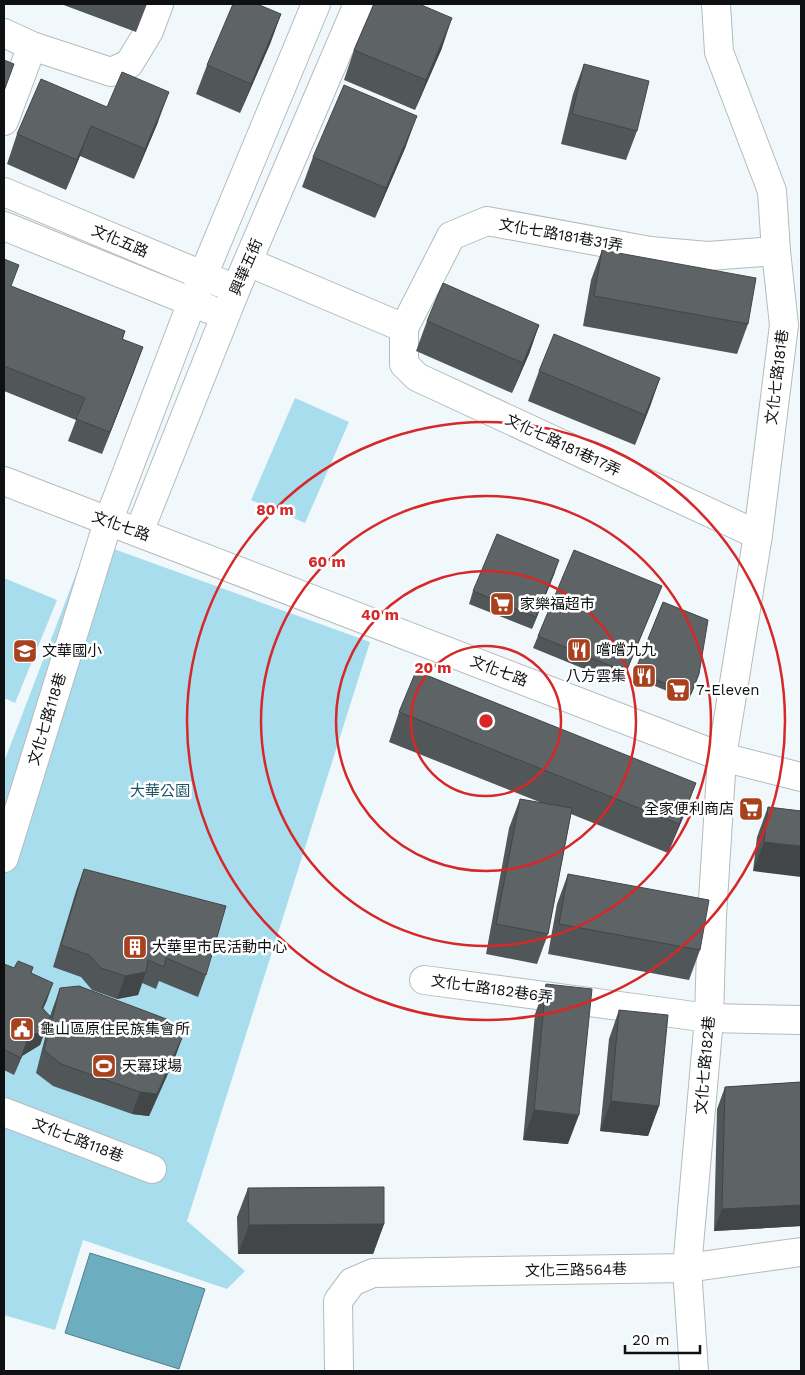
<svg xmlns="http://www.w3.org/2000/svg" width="805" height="1375" font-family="'Work Sans','Noto Sans TC',sans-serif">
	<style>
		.green { fill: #a8dded }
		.water { fill: #6cadc0; stroke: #507e8c }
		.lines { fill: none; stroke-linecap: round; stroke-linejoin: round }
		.minor-casing { stroke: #b4bbbd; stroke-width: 30 }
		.minor { stroke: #fff; stroke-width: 28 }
		.wall { fill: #515658 }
		.shaded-wall { fill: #424647 }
		.building { fill: #5e6466; stroke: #424647 }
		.ring { fill: none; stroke: #d62828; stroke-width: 2.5 }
		.labels { text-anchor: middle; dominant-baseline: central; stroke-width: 5; stroke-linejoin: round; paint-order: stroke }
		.street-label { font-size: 15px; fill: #0e1011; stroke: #fff }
		.poi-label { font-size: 15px; fill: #0e1011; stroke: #fff; text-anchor: start }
		.park-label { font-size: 15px; fill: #1d5462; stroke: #fff }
		.centre { fill: #d62828; stroke: #fff; stroke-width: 2.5 }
		.ring-label { font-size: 15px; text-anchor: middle; font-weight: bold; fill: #d62828; stroke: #fff; stroke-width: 5; stroke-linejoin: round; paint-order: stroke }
	</style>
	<rect width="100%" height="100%" fill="#f1f8fb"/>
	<g class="green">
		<polygon points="295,398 349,422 305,523 251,500"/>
		<polygon points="89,540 370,642 187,1221 245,1271 227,1289 83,1240 55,1330 4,1315 4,762"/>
		<polygon points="4,578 57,600 15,703 4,698"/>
	</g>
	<polygon class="water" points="90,1253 205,1289 179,1369 65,1333"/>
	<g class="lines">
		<defs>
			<g id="minor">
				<polyline points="4,33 32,46 111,72 129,64 149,31 159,4"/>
				<polyline points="4,121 32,46"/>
				<polyline points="4,192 221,283"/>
				<polyline points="4,226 209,309"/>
				<polyline points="248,262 404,328"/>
				<polyline points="4,481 722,757 801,777"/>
				<polyline points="139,532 236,289 358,4"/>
				<polyline points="758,535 417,377 404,364 404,328 451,236 487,221 650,251 708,256 776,251"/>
				<polyline points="4,858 108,522 192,302 316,4"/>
				<polyline points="424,980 709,1018 801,1020"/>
				<polyline points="4,1112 152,1169"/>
				<polyline points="339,1371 338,1301 352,1282 373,1273 687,1268 801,1252"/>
				<polyline points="694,1371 687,1268 709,1018 712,916 722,757 758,535 784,325 776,251 772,191 719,52 716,4"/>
			</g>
		</defs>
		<use href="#minor" class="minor-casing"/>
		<use href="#minor" class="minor"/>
	</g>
	<g class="wall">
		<polygon points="61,4 147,4 136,32"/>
		<polygon points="281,14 270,44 240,113 196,94 207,65"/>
		<polygon points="442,48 415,110 344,80 354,50"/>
		<polygon points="584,64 637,131 626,160 561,144 573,94"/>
		<polygon points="107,107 158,122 134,179 80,156 66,190 7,164 17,134"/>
		<polygon points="406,146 375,218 302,187 313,157"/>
		<polygon points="602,250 748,324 737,354 583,326 591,280"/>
		<polygon points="4,259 11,286 125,331 123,339 135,369 102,454 68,441 76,420 4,391"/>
		<polygon points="427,321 539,325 529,354 512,393 416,351"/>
		<polygon points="539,371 660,378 635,445 528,401"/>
		<polygon points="555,572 532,629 469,604 473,591"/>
		<polygon points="662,586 621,684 533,648 538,636"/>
		<polygon points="663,602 699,674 689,700 633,677"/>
		<polygon points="399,712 685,813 668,853 571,814 548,934 537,964 486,954 509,828 520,799 542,803 389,742"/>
		<polygon points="768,807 801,811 753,871 757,837"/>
		<polygon points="84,869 206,975 198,997 159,981 156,989 142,983 138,995 117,999 92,990 81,977 53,967 76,891"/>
		<polygon points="568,874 700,950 689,980 548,954 557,904"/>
		<polygon points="4,964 14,968 31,973 47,1000 43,1008 50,1016 60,988 182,1038 174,1060 149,1116 132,1114 53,1086 36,1073 50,1018 40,1045 22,1056 14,1075 4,1070"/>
		<polygon points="546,984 568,1144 523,1140 535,1014"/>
		<polygon points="619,1010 659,1106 648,1136 600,1131 609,1039"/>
		<polygon points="801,1082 801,1226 714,1231 717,1109 725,1087"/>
		<polygon points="248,1188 384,1224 373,1254 238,1254 237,1217"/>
	</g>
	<g class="shaded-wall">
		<polygon points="281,14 270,44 240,113 251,84"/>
		<polygon points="452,18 442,48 415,110 426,80"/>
		<polygon points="169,92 158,122 134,179 145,149"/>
		<polygon points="417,116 406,146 375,218 386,188"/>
		<polygon points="91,126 80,156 66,190 77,160"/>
		<polygon points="539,325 529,354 512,393 523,363"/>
		<polygon points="143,347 135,369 102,454 110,432"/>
		<polygon points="660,378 650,407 635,445 645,415"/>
		<polygon points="559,560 555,572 532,629 536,617"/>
		<polygon points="696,783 685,813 668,853 679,824"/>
		<polygon points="764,842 801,846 801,877 753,871"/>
		<polygon points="146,972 138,995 117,999 125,976"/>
		<polygon points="53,983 47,1000 36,1025 42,1008"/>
		<polygon points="50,1016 40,1045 22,1056 14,1075 28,1038"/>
		<polygon points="182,1038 174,1060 149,1116 132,1114 140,1092"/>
		<polygon points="611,1101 659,1106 648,1136 600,1131"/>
		<polygon points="534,1110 579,1115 568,1144 523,1140"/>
		<polygon points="801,1205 801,1226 714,1231 722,1209"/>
		<polygon points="384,1224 373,1254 238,1254 249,1225"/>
	</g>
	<g class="building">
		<polygon points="233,4 257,4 281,14 251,84 207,65"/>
		<polygon points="374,4 419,4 452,18 426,80 354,50"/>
		<polygon points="4,60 14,64 4,91"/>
		<polygon points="584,64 649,81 637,131 572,114"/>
		<polygon points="122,72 169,92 145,149 91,126 77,160 17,134 41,79 107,107"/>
		<polygon points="344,85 417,116 386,188 313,157"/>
		<polygon points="602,250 756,278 748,324 594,296"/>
		<polygon points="4,259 19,265 11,286 125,331 122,339 143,347 110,432 76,419 85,398 4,366"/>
		<polygon points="443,283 539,325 523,363 427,321"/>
		<polygon points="554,334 660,378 645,415 539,371"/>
		<polygon points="497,534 559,560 536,617 473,591"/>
		<polygon points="574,550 662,586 626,672 538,636"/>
		<polygon points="663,602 708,620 699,674 691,694 635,671"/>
		<polygon points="416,671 696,783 679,824 399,712"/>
		<polygon points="520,799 572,808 548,934 496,924"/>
		<polygon points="768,807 801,811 801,846 764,842"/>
		<polygon points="84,869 226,906 206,975 166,958 164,967 148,960 146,972 125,976 101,968 89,955 61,945"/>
		<polygon points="568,874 709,900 700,950 559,924"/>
		<polygon points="18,961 33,967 31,973 53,983 42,1008 50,1016 46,1028 28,1038 21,1058 5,1050 4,1053 4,964 14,968"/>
		<polygon points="546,984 592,989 579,1115 534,1110"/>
		<polygon points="79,986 169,1020 182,1038 157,1094 140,1092 61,1064 44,1050 60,988"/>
		<polygon points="619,1010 668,1015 659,1106 611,1101"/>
		<polygon points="801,1082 801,1205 722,1209 725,1087"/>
		<polygon points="384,1187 384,1224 249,1225 248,1188"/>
	</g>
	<g class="ring">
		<circle cx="486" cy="721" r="75"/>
		<circle cx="486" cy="721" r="150"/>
		<circle cx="486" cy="721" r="225"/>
		<circle cx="486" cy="721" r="299"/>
	</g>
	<defs>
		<symbol id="supermarket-square" viewBox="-11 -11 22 22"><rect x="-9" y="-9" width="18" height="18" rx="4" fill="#a8411e" stroke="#fff"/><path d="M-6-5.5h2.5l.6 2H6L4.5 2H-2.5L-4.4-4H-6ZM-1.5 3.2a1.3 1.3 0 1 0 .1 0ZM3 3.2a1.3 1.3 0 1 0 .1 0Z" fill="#fff"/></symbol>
		<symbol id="restaurant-square" viewBox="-11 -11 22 22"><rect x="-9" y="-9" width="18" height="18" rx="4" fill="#a8411e" stroke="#fff"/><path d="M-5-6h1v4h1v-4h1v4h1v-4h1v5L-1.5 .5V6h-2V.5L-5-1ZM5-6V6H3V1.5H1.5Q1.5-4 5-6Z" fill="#fff"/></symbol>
		<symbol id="school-square" viewBox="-11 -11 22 22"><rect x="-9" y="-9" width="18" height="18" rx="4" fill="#a8411e" stroke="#fff"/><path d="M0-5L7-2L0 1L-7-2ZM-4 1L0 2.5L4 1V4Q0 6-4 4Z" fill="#fff"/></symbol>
		<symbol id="building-square" viewBox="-11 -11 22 22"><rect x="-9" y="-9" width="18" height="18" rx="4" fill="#a8411e" stroke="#fff"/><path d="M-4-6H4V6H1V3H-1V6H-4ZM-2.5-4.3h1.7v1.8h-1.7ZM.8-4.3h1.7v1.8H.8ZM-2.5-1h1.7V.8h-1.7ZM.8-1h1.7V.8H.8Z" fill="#fff"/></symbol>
		<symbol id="civic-square" viewBox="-11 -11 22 22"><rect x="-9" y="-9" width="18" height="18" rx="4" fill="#a8411e" stroke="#fff"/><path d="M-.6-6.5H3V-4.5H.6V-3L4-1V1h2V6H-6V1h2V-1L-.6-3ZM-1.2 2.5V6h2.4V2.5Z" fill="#fff"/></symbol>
		<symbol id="stadium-square" viewBox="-11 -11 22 22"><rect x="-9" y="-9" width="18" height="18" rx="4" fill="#a8411e" stroke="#fff"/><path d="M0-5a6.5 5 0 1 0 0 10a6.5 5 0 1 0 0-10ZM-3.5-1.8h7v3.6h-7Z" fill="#fff"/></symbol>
	</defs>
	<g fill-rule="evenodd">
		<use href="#supermarket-square" x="488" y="590" width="28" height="28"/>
		<use href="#restaurant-square" x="565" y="636" width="28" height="28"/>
		<use href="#school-square" x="11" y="637" width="28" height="28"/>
		<use href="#restaurant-square" x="630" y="662" width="28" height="28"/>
		<use href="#supermarket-square" x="664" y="676" width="28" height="28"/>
		<use href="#supermarket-square" x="737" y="795" width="28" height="28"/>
		<use href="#building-square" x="121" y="933" width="28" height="28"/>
		<use href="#civic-square" x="8" y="1015" width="28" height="28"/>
		<use href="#stadium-square" x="90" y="1052" width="28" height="28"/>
	</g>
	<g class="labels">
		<g class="street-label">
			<text transform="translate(561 235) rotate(10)">文化七路181巷31弄</text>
			<text transform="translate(120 241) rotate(23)">文化五路</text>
			<text transform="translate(246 267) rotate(-67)">興華五街</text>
			<text transform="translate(777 377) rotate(-83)">文化七路181巷</text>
			<text transform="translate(563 445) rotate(25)">文化七路181巷17弄</text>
			<text transform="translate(121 526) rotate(20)">文化七路</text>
			<text transform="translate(499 671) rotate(21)">文化七路</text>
			<text transform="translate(47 719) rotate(-73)">文化七路118巷</text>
			<text transform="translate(492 989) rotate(8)">文化七路182巷6弄</text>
			<text transform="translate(705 1065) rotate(-85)">文化七路182巷</text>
			<text transform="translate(78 1140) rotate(21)">文化七路118巷</text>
			<text transform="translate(576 1270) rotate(-1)">文化三路564巷</text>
		</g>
		<g class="poi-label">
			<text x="520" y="604">家樂福超市</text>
			<text x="596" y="650">嚐嚐九九</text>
			<text x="42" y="651">文華國小</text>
			<text x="626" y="676" text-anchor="end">八方雲集</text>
			<text x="696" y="690">7-Eleven</text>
			<text x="734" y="809" text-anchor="end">全家便利商店</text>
			<text x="152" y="947">大華里市民活動中心</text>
			<text x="40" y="1029">龜山區原住民族集會所</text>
			<text x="122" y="1066">天冪球場</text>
		</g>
		<g class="park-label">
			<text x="160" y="791">大華公園</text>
		</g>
	</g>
	<circle cx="486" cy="721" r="8" class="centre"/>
	<g class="ring-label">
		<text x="275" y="515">80 m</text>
		<text x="327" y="567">60 m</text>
		<text x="380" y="620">40 m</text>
		<text x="433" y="673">20 m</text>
	</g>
	<rect width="805" height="1375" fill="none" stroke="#0e1011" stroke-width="10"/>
	<path d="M625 1345v8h75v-8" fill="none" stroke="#0e1011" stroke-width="2.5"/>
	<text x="632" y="1345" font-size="15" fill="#0e1011" stroke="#ffffff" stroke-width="4" paint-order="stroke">20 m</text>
</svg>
